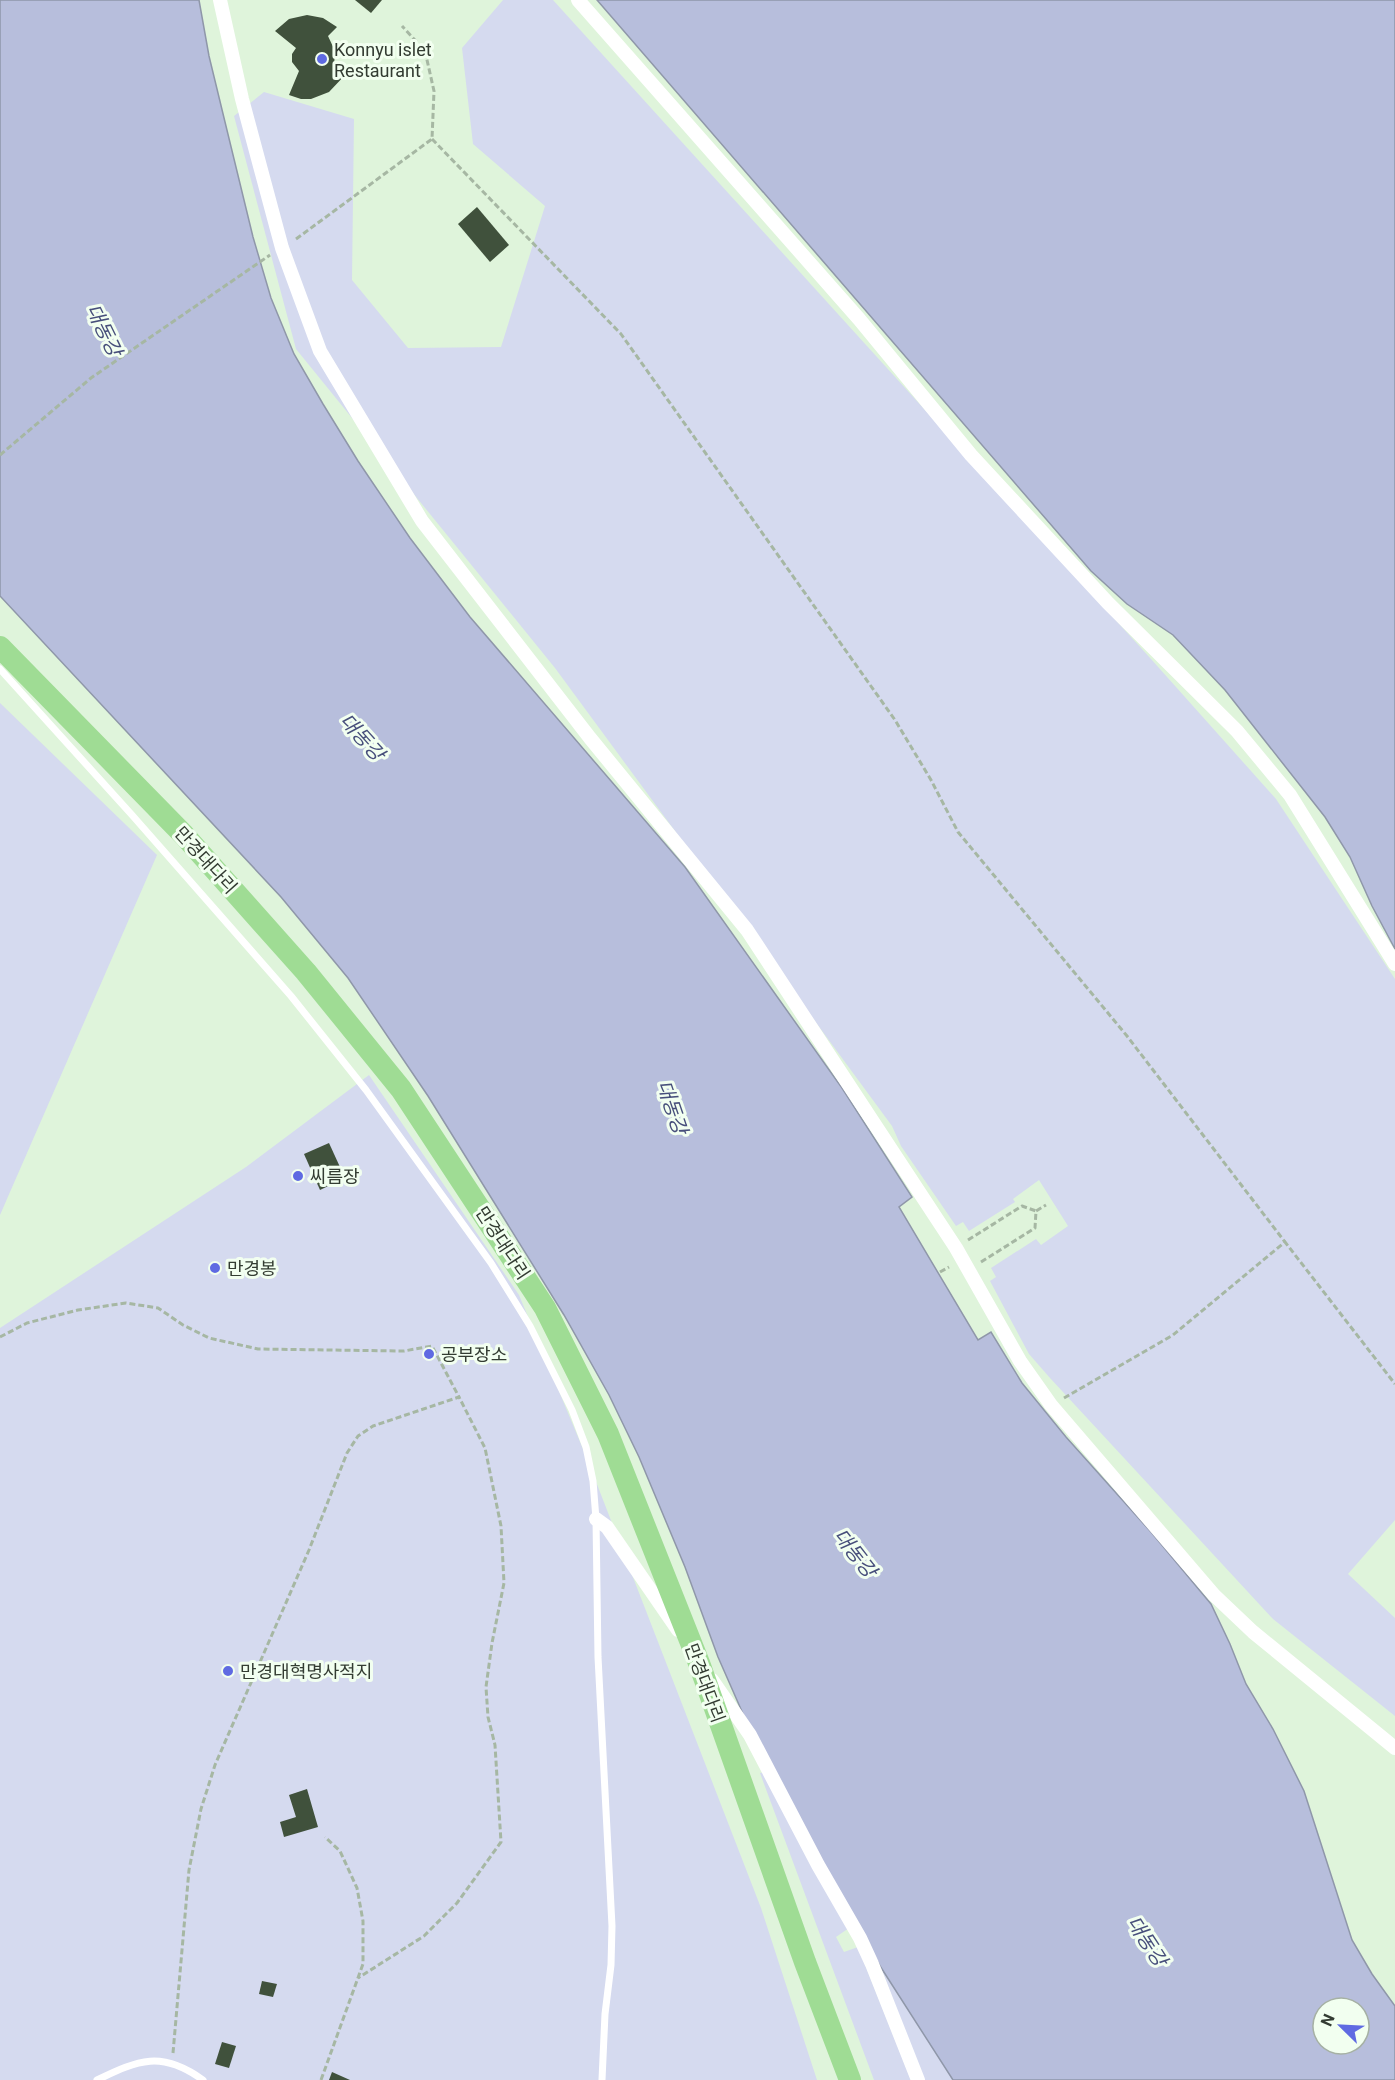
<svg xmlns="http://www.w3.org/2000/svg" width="1395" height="2080" font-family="Roboto,'Noto Sans KR',sans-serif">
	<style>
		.green { fill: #d5daef }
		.water { fill: #b7bedc; stroke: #8f97a9; stroke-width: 1.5; fill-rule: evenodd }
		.building { fill: #40513c }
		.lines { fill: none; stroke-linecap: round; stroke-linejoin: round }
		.path { stroke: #a6b7a3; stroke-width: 3; stroke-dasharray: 6 3; stroke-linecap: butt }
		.service { stroke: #fff; stroke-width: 7 }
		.minor { stroke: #fff; stroke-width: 14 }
		.trunk { stroke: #9fdc94; stroke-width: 22 }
		.poi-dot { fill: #5f6ae2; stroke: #f2fff0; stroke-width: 2 }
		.labels { text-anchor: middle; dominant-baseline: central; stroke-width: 6; stroke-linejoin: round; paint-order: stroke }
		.poi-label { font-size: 18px; fill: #333c32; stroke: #f2fff0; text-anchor: start }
		.street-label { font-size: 18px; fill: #333c32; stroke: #f2fff0 }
		.water-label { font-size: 20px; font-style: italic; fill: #474f7b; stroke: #f2fff0 }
	</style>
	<rect width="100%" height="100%" fill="#dff4db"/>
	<g class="green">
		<polygon points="503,0 553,0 1151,659 1276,799 1395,979 1395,1520 1348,1574 1395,1618 1395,1716 1273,1619 1050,1378 1029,1354 990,1281 996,1277 991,1268 1036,1239 1041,1245 1068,1226 1039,1180 1013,1199 1015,1202 969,1231 963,1222 956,1226 901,1146 892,1126 555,668 296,349 234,116 264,92 354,119 352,280 408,348 501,347 545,206 473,144 462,48"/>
		<polygon points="0,703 157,855 0,1215"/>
		<polygon points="369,1075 519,1295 588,1461 761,1908 817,2080 0,2080 0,1328 246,1167"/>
		<polygon points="767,1772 849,1928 836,1937 844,1952 858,1947 911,2080 874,2080 760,1773"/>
		<polygon points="880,1966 953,2080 924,2080"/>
	</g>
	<g class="water">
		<path d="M0,0H199L209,56L225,122L253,237L271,298L294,354L323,404L358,461L410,538L470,617L685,867L842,1088L912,1197L899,1207L978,1340L991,1332L1022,1383L1066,1437L1151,1532L1211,1604L1230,1644L1246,1684L1273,1729L1304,1791L1352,1940L1372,1974L1395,2006V2080H953L880,1966L839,1896L747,1723L718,1657L685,1567L639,1457L609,1395L564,1315L428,1096L348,978L281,897L0,596ZM1323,2008H1359V2044H1323Z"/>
		<polygon points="597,0 1395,0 1395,949 1372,906 1350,857 1325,817 1225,690 1173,635 1127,604 1091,571"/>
	</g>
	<g class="building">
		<polygon points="355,0 382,0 371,13"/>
		<polygon points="307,15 323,18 337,27 328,36 335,51 334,66 347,73 329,92 311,99 301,99 289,95 299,71 292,62 292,54 296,48 275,31 289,19"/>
		<polygon points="477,207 509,245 490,262 458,224"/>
		<polygon points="329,1143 345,1178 320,1190 304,1154"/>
		<polygon points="307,1789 318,1827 284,1837 280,1822 296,1817 289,1795"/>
		<polygon points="262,1981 277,1984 273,1997 259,1994"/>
		<polygon points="222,2042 236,2046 229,2068 215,2064"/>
		<polygon points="332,2072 350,2080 329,2080"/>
	</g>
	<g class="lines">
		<g class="path">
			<polyline points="432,139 621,334 895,720 931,780 958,832 1127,1036 1285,1242"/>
			<polyline points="296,239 432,139 434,91 425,51 402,26"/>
			<polyline points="0,455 91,378 270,255"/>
			<polyline points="968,1240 1022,1206 1036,1211"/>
			<polyline points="981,1262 1035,1228 1036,1211 1046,1205"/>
			<polyline points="940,1272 949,1267"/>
			<polyline points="0,1337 27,1323 78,1310 126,1303 158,1308 183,1325 209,1338 258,1349 404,1351 432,1346 459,1397"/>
			<polyline points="1064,1398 1173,1335 1285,1242 1395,1384"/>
			<polyline points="173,2053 189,1870 201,1809 215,1765 309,1550 347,1453 358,1436 373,1426 459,1397 485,1448 501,1526 504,1583 492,1643 486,1687 488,1717 495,1745 501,1842 457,1903 424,1936 358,1978"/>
			<polyline points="321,2080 363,1964 363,1921 357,1888 340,1851 325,1837"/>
		</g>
		<g class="service">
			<polyline points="0,669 132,815 291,996 366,1090 491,1263 530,1326 572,1410 586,1447 593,1481 596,1519 598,1657 612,1926 611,1965 605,2014 602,2080"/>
			<path d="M97,2080C139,2060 161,2050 203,2080"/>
		</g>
		<g class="minor">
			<polyline points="220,0 242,99 282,248 320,351 422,521 590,738 747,930 956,1248 1020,1361 1051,1405 1214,1595 1253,1632 1395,1748"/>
			<polyline points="578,0 859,319 971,455 1108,603 1237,731 1290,795 1395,964"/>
			<polyline points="596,1519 607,1527 678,1630"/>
			<polyline points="712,1680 750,1735 818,1865 860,1938 872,1964 918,2080"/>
		</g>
		<polyline class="trunk" points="0,647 184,835 306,972 401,1089 545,1308 608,1434 699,1663 805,1962 850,2080"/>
	</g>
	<g class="poi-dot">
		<circle cx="322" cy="59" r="6"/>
		<circle cx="298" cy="1176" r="6"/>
		<circle cx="215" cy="1268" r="6"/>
		<circle cx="429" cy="1354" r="6"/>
		<circle cx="228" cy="1671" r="6"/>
	</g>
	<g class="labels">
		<g class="poi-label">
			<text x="334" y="49">Konnyu islet<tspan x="334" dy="21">Restaurant</tspan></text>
			<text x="310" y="1176">씨름장</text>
			<text x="227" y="1268">만경봉</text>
			<text x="441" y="1354">공부장소</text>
			<text x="240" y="1671">만경대혁명사적지</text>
		</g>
		<g class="street-label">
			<text transform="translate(206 860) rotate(48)">만경대다리</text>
			<text transform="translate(503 1243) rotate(57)">만경대다리</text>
			<text transform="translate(705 1683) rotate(70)">만경대다리</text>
		</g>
		<g class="water-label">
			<text transform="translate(104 330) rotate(64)">대동강</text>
			<text transform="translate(362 737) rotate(48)">대동강</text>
			<text transform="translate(672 1107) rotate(71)">대동강</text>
			<text transform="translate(855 1553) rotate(52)">대동강</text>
			<text transform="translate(1147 1941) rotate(57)">대동강</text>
		</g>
	</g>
	<g transform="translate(1341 2026) rotate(294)"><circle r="28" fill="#f2fff0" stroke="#a6b1a4" stroke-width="1.5"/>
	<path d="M0-4.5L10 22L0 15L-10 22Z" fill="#5f6ae2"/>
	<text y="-9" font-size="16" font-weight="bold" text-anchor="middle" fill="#333c32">N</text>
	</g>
</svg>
